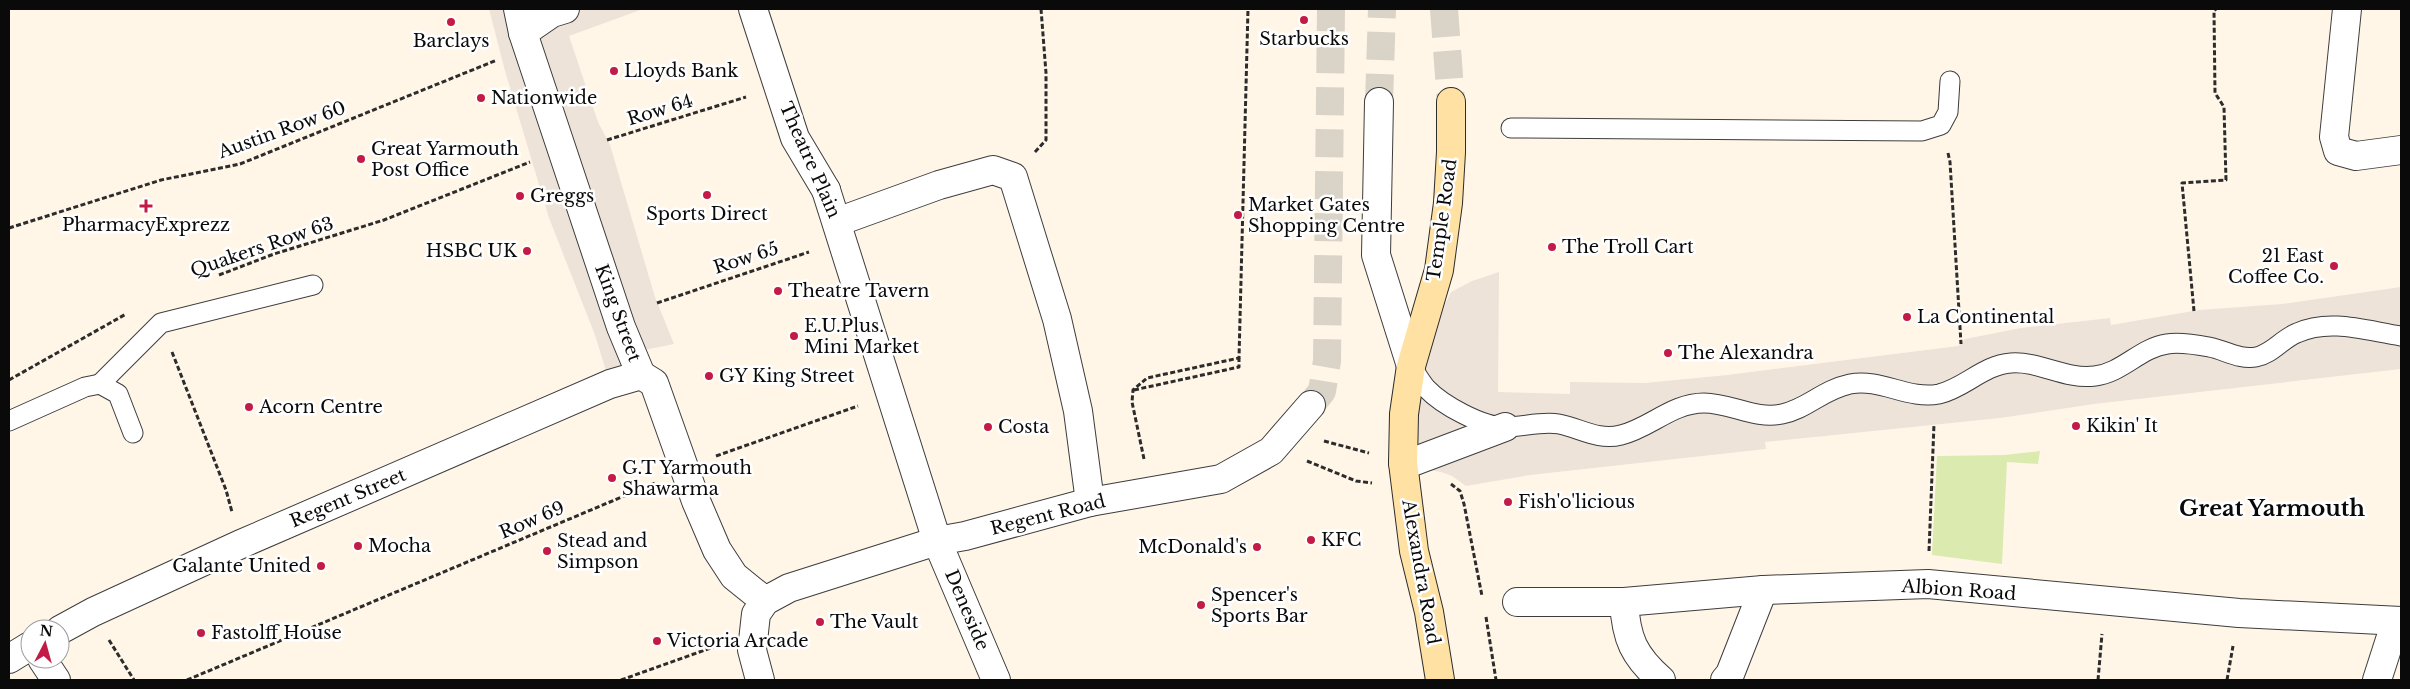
<svg xmlns="http://www.w3.org/2000/svg" width="2410" height="689" font-family="'Libre Baskerville',serif">
	<style>
		.green { fill: #dbebaf }
		.plaza { fill: #eee3d8 }
		.lines { fill: none; stroke-linecap: round; stroke-linejoin: round }
		.minor-tunnel { stroke: #dad3c7; stroke-width: 28; stroke-dasharray: 28 14; stroke-linecap: butt }
		.secondary-tunnel { stroke: #dad3c7; stroke-width: 28; stroke-dasharray: 28 14; stroke-linecap: butt }
		.service-casing { stroke: #3d3d3d; stroke-width: 21 }
		.pedestrian-casing { stroke: #3d3d3d; stroke-width: 30 }
		.minor-casing { stroke: #3d3d3d; stroke-width: 30 }
		.secondary-casing { stroke: #2c2c2c; stroke-width: 30 }
		.path { stroke: #2c2c2c; stroke-width: 3; stroke-dasharray: 5 2.5; stroke-linecap: butt }
		.service { stroke: #fff; stroke-width: 19 }
		.pedestrian { stroke: #fff; stroke-width: 28 }
		.minor { stroke: #fff; stroke-width: 28 }
		.secondary { stroke: #ffe2a3; stroke-width: 28 }
		.poi-dot { fill: #c21b45; stroke: #fff; stroke-width: 2 }
		.labels { text-anchor: middle; dominant-baseline: central; stroke-width: 5; stroke-linejoin: round; paint-order: stroke }
		.poi-label { font-size: 18px; fill: #0a0a0a; stroke: #fff; text-anchor: start }
		.street-label { font-size: 18px; fill: #0a0a0a; stroke: #fff }
		.district-label { font-size: 22px; font-weight: bold; fill: #0a0a0a; stroke: #fff }
	</style>
	<rect width="100%" height="100%" fill="#fff6e8"/>
	<polygon class="green" points="2040,451 2038,464 2007,462 2002,564 1932,555 1937,456 2004,455"/>
	<g class="plaza">
		<polygon points="489,9 643,9 569,36 598,122 610,145 655,297 674,344 644,350 610,384 595,335 549,218 505,71"/>
		<polygon points="1499,272 1498,392 1570,394 1570,382 1645,383 1727,375 1958,346 1965,339 2021,328 2110,318 2111,325 2199,310 2282,304 2401,287 2401,369 2094,404 2000,418 1765,442 1766,449 1530,475 1466,486 1452,476 1441,472 1430,470 1415,473 1415,429 1419,392 1444,306 1451,292 1472,281"/>
	</g>
	<g class="lines">
		<g class="minor-tunnel">
			<polyline points="1379,102 1382,9"/>
			<polyline points="1311,405 1322,391 1327,361 1331,9"/>
		</g>
		<polyline class="secondary-tunnel" points="1444,9 1451,102"/>
		<defs>
			<g id="service">
				<polyline points="1511,128 1922,131 1941,125 1948,112 1950,81"/>
				<path d="M1411,366C1416,373 1420,381 1426,388C1442,405 1482,427 1506,427C1523,427 1541,421 1559,424C1580,428 1598,441 1621,435C1650,428 1672,403 1704,403C1731,403 1755,420 1782,414C1807,409 1822,390 1850,384C1881,378 1908,400 1939,394C1965,388 1983,365 2011,363C2040,361 2065,380 2095,376C2122,373 2140,348 2167,344C2179,342 2198,345 2209,347C2225,350 2239,360 2256,357C2272,354 2282,339 2297,333C2330,318 2367,331 2401,336"/>
				<polyline points="100,384 161,323 313,285"/>
				<polyline points="9,421 85,387 100,384 118,394 133,433"/>
			</g>
			<g id="pedestrian">
				<polyline points="518,9 523,33 621,327 641,375"/>
				<polyline points="753,9 795,138 826,190"/>
				<polyline points="523,33 552,13 565,9"/>
				<polyline points="837,222 939,185 993,170 1013,177 1057,319 1078,411 1090,502"/>
				<polyline points="1403,463 1415,461 1505,427"/>
			</g>
			<g id="minor">
				<polyline points="2347,9 2334,137 2338,151 2356,156 2401,150"/>
				<polyline points="1379,102 1376,255 1411,366"/>
				<polyline points="826,190 937,541 996,680"/>
				<polyline points="1517,602 1624,602 1763,590 1928,584 2239,613 2401,621"/>
				<path d="M1624,602C1626,639 1634,656 1661,680"/>
				<polyline points="60,630 93,612 241,544 610,384 641,375 654,383 696,501 717,550 734,576 765,601"/>
				<polyline points="9,659 30,646"/>
				<polyline points="42,659 56,680"/>
				<polyline points="760,680 752,650 756,614 765,601 789,588 937,541 965,536 1090,502 1221,479 1271,451 1311,405"/>
				<polyline points="1725,680 1730,674 1763,590"/>
				<polyline points="2377,680 2396,621"/>
			</g>
			<polyline id="secondary" points="1440,680 1429,612 1414,551 1403,463 1404,414 1411,366 1439,270 1448,203 1451,152 1451,102"/>
		</defs>
		<use href="#service" class="service-casing"/>
		<use href="#pedestrian" class="pedestrian-casing"/>
		<use href="#minor" class="minor-casing"/>
		<use href="#secondary" class="secondary-casing"/>
		<g class="path">
			<polyline points="607,140 746,97"/>
			<polyline points="1035,152 1046,140 1046,73 1041,9"/>
			<polyline points="1948,153 1950,162 1961,344"/>
			<polyline points="9,228 161,180 240,164 497,60"/>
			<polyline points="219,275 274,254 384,220 530,162"/>
			<polyline points="657,303 809,252"/>
			<polyline points="2194,311 2182,183 2226,180 2224,107 2215,93 2214,11 2216,9"/>
			<polyline points="172,352 226,490 232,512"/>
			<polyline points="9,380 126,314"/>
			<polyline points="1134,390 1239,367 1239,358"/>
			<polyline points="1324,441 1369,453"/>
			<polyline points="716,456 858,406"/>
			<polyline points="1144,459 1132,402 1133,390 1147,378 1239,358 1248,9"/>
			<polyline points="1307,461 1356,481 1372,483"/>
			<polyline points="1451,484 1460,491 1464,504 1482,596"/>
			<polyline points="1929,551 1934,424"/>
			<polyline points="1486,617 1496,680"/>
			<polyline points="109,640 134,680"/>
			<polyline points="187,680 655,483"/>
			<polyline points="621,680 719,645"/>
			<polyline points="2098,680 2102,634"/>
			<polyline points="2227,680 2233,646"/>
		</g>
		<use href="#service" class="service"/>
		<use href="#pedestrian" class="pedestrian"/>
		<use href="#minor" class="minor"/>
		<use href="#secondary" class="secondary"/>
	</g>
	<g class="poi-dot">
		<circle cx="1304" cy="20" r="5"/>
		<circle cx="451" cy="22" r="5"/>
		<circle cx="614" cy="71" r="5"/>
		<circle cx="481" cy="98" r="5"/>
		<circle cx="361" cy="159" r="5"/>
		<circle cx="707" cy="195" r="5"/>
		<circle cx="520" cy="196" r="5"/>
		<path d="M143.5 198.5h5v5h5v5h-5v5h-5v-5h-5v-5h5z"/>
		<circle cx="1238" cy="215" r="5"/>
		<circle cx="1552" cy="247" r="5"/>
		<circle cx="527" cy="251" r="5"/>
		<circle cx="2334" cy="266" r="5"/>
		<circle cx="778" cy="291" r="5"/>
		<circle cx="1907" cy="317" r="5"/>
		<circle cx="794" cy="336" r="5"/>
		<circle cx="1668" cy="353" r="5"/>
		<circle cx="709" cy="376" r="5"/>
		<circle cx="249" cy="407" r="5"/>
		<circle cx="2076" cy="426" r="5"/>
		<circle cx="988" cy="427" r="5"/>
		<circle cx="612" cy="478" r="5"/>
		<circle cx="1508" cy="502" r="5"/>
		<circle cx="1311" cy="540" r="5"/>
		<circle cx="358" cy="546" r="5"/>
		<circle cx="1257" cy="547" r="5"/>
		<circle cx="547" cy="551" r="5"/>
		<circle cx="321" cy="566" r="5"/>
		<circle cx="1201" cy="605" r="5"/>
		<circle cx="820" cy="622" r="5"/>
		<circle cx="201" cy="633" r="5"/>
		<circle cx="657" cy="641" r="5"/>
	</g>
	<g class="labels">
		<g class="poi-label">
			<text x="1304" y="39" text-anchor="middle">Starbucks</text>
			<text x="451" y="41" text-anchor="middle">Barclays</text>
			<text x="624" y="71">Lloyds Bank</text>
			<text x="491" y="98">Nationwide</text>
			<text x="371" y="149">Great Yarmouth<tspan x="371" dy="21">Post Office</tspan></text>
			<text x="530" y="196">Greggs</text>
			<text x="1248" y="205">Market Gates<tspan x="1248" dy="21">Shopping Centre</tspan></text>
			<text x="707" y="214" text-anchor="middle">Sports Direct</text>
			<text x="146" y="225" text-anchor="middle">PharmacyExprezz</text>
			<text x="1562" y="247">The Troll Cart</text>
			<text x="517" y="251" text-anchor="end">HSBC UK</text>
			<text x="2324" y="256" text-anchor="end">21 East<tspan x="2324" dy="21">Coffee Co.</tspan></text>
			<text x="788" y="291">Theatre Tavern</text>
			<text x="1917" y="317">La Continental</text>
			<text x="804" y="326">E.U.Plus.<tspan x="804" dy="21">Mini Market</tspan></text>
			<text x="1678" y="353">The Alexandra</text>
			<text x="719" y="376">GY King Street</text>
			<text x="259" y="407">Acorn Centre</text>
			<text x="2086" y="426">Kikin' It</text>
			<text x="998" y="427">Costa</text>
			<text x="622" y="468">G.T Yarmouth<tspan x="622" dy="21">Shawarma</tspan></text>
			<text x="1518" y="502">Fish'o'licious</text>
			<text x="1321" y="540">KFC</text>
			<text x="557" y="541">Stead and<tspan x="557" dy="21">Simpson</tspan></text>
			<text x="368" y="546">Mocha</text>
			<text x="1247" y="547" text-anchor="end">McDonald's</text>
			<text x="311" y="566" text-anchor="end">Galante United</text>
			<text x="1211" y="595">Spencer's<tspan x="1211" dy="21">Sports Bar</tspan></text>
			<text x="830" y="622">The Vault</text>
			<text x="211" y="633">Fastolff House</text>
			<text x="667" y="641">Victoria Arcade</text>
		</g>
		<g class="street-label">
			<text transform="translate(660 110) rotate(-17)">Row 64</text>
			<text transform="translate(282 130) rotate(-20)">Austin Row 60</text>
			<text transform="translate(810 160) rotate(66)">Theatre Plain</text>
			<text transform="translate(1442 220) rotate(-82)">Temple Road</text>
			<text transform="translate(262 247) rotate(-19)">Quakers Row 63</text>
			<text transform="translate(746 258) rotate(-18)">Row 65</text>
			<text transform="translate(618 313) rotate(70)">King Street</text>
			<text transform="translate(348 498) rotate(-23)">Regent Street</text>
			<text transform="translate(1048 515) rotate(-14)">Regent Road</text>
			<text transform="translate(532 520) rotate(-23)">Row 69</text>
			<text transform="translate(1421 572) rotate(80)">Alexandra Road</text>
			<text transform="translate(1959 590) rotate(4)">Albion Road</text>
			<text transform="translate(967 610) rotate(67)">Deneside</text>
		</g>
		<g class="district-label">
			<text x="2272" y="508">Great Yarmouth</text>
		</g>
	</g>
	<rect width="2410" height="689" fill="none" stroke="#0a0a0a" stroke-width="20"/>
	<g transform="translate(45 644) rotate(6)"><circle r="24" fill="#ffffff" stroke="#9d9d9d"/>
	<path d="M0-4L9 19L0 12L-9 19Z" fill="#c21b45"/>
	<text y="-8" font-size="14" font-weight="bold" text-anchor="middle" fill="#0a0a0a">N</text>
	</g>
</svg>
